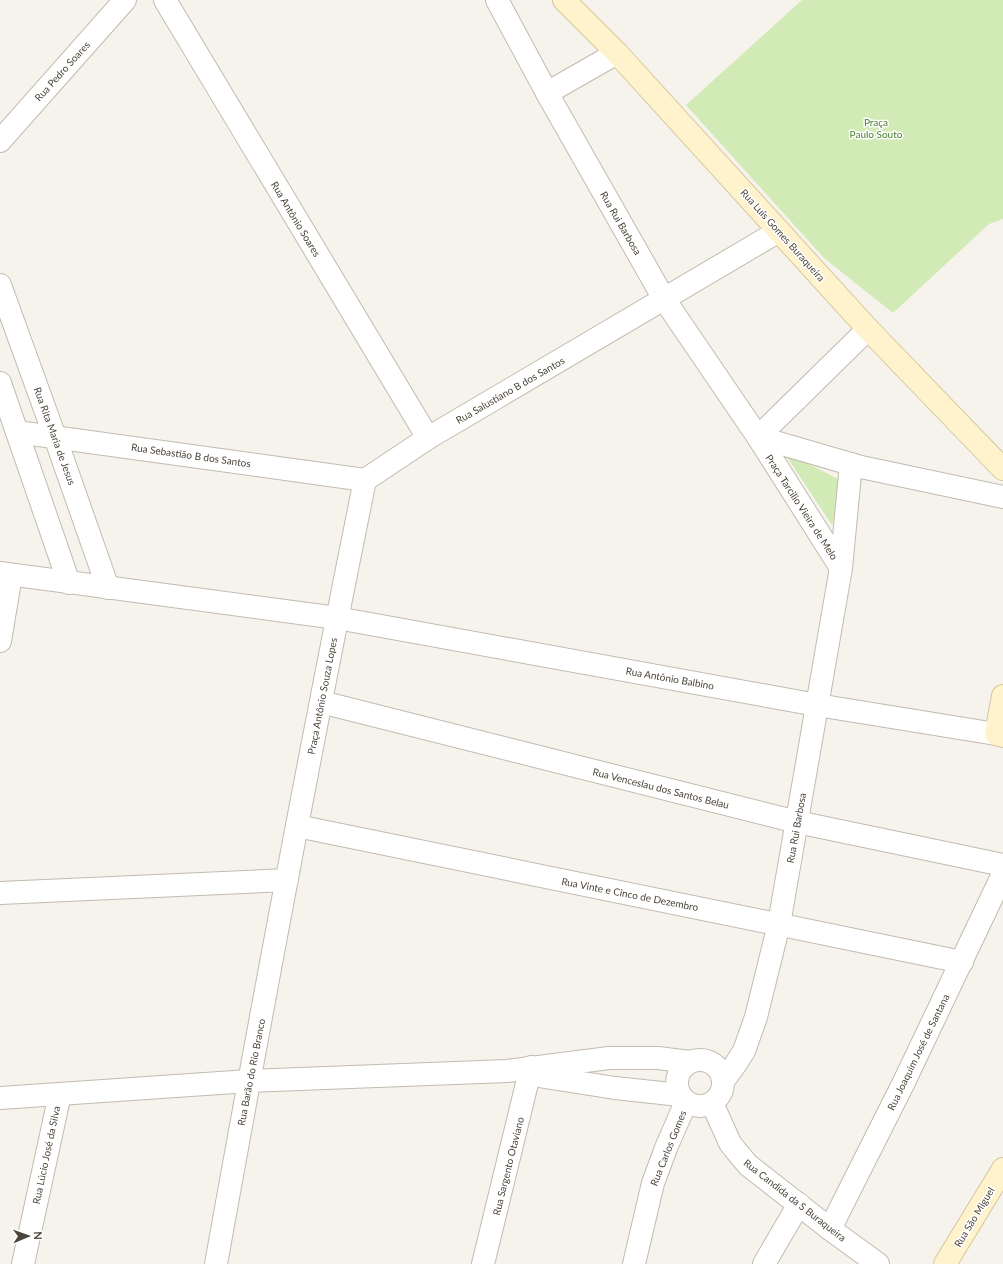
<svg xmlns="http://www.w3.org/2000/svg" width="1003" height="1264" font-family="Lato,sans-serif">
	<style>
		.green { fill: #d2eab5 }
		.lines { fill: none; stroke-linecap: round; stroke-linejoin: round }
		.minor-casing { stroke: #c2bbae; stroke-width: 24 }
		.secondary-casing { stroke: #d6c79b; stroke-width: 24 }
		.minor { stroke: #fff; stroke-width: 22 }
		.secondary { stroke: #fff3cd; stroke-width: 22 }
		.labels { text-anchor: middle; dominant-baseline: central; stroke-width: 3; stroke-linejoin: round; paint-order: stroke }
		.street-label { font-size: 10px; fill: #4b4439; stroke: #fff }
		.park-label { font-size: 10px; fill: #4a7f2a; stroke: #fff }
	</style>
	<rect width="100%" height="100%" fill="#f6f3ec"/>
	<g class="green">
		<polygon points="802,0 1003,0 1003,219 989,224 893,313 824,258 686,105"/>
		<polygon points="783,451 844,482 832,525"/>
	</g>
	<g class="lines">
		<defs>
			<g id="minor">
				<polyline points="165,0 428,438"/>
				<polyline points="497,0 547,93 664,299 758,437 841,568"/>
				<polyline points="547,93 617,53"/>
				<polyline points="0,141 125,0"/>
				<polyline points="0,285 55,437 108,588"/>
				<polyline points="0,383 69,583"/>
				<polyline points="17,432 365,480"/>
				<polyline points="758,437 861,467 1003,497"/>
				<polyline points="758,437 868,329"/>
				<polyline points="0,573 337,618 817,705 996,734"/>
				<polyline points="0,641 11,575"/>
				<polyline points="321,702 797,822 1003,865"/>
				<polyline points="297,826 962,962"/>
				<polyline points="0,893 287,880"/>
				<circle cx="700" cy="1083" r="23"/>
				<polyline points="532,1075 615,1088 680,1095"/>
				<polyline points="724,1080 735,1065 744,1051 756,1017 779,924 841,568 851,464"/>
				<polyline points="0,1098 249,1081 507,1071 609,1058 658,1058 690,1062"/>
				<polyline points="712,1103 730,1143 737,1152 748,1165 830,1229 878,1264"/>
				<polyline points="830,1229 904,1082 1003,874"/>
				<polyline points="23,1264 60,1094"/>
				<path d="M216,1264C263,1002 312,740 365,480L428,438L779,231"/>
				<polyline points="483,1264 531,1067"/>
				<polyline points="634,1264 653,1183 666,1148 686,1102"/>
				<polyline points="764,1264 799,1204"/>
			</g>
			<g id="secondary">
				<polyline points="564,0 617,53 868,329 1003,469"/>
				<polyline points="1003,696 996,734 1003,736"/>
				<polyline points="945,1264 1003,1169"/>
			</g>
		</defs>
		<use href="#minor" class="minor-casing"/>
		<use href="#secondary" class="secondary-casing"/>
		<use href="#minor" class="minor"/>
		<use href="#secondary" class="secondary"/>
	</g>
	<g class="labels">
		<g class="street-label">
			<text transform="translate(62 71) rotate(-48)">Rua Pedro Soares</text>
			<text transform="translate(296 219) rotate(59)">Rua Antônio Soares</text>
			<text transform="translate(621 223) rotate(60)">Rua Rui Barbosa</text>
			<text transform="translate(783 235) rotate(48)">Rua Luís Gomes Buraqueira</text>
			<text transform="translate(510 390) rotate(-30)">Rua Salustiano B dos Santos</text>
			<text transform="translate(55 436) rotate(70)">Rua Rita Maria de Jesus</text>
			<text transform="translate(191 455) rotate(8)">Rua Sebastião B dos Santos</text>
			<text transform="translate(802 507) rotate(57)">Praça Tarcilio Vieira de Melo</text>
			<text transform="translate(670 678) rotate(10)">Rua Antônio Balbino</text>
			<text transform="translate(322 696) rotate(-79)">Praça Antônio Souza Lopes</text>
			<text transform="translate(661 788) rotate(14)">Rua Venceslau dos Santos Belau</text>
			<text transform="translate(796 828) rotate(-80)">Rua Rui Barbosa</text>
			<text transform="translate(630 894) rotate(11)">Rua Vinte e Cinco de Dezembro</text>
			<text transform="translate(918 1052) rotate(-64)">Rua Joaquim José de Santana</text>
			<text transform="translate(251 1072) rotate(-79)">Rua Barão do Rio Branco</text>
			<text transform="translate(668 1148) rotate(-68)">Rua Carlos Gomes</text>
			<text transform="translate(46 1155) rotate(-78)">Rua Lúcio José da Silva</text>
			<text transform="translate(508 1166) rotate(-76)">Rua Sargento Otaviano</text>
			<text transform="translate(795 1200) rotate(38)">Rua Candida da S Buraqueira</text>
			<text transform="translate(974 1217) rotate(-59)">Rua São Miguel</text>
		</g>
		<g class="park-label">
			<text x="876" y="122">Praça<tspan x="876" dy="12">Paulo Souto</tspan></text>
		</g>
	</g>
	<g transform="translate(28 1236) rotate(88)" stroke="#ffffff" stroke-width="3" paint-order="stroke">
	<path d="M0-3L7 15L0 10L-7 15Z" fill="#4b4439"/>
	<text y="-6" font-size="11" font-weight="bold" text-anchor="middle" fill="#4b4439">N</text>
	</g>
</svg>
